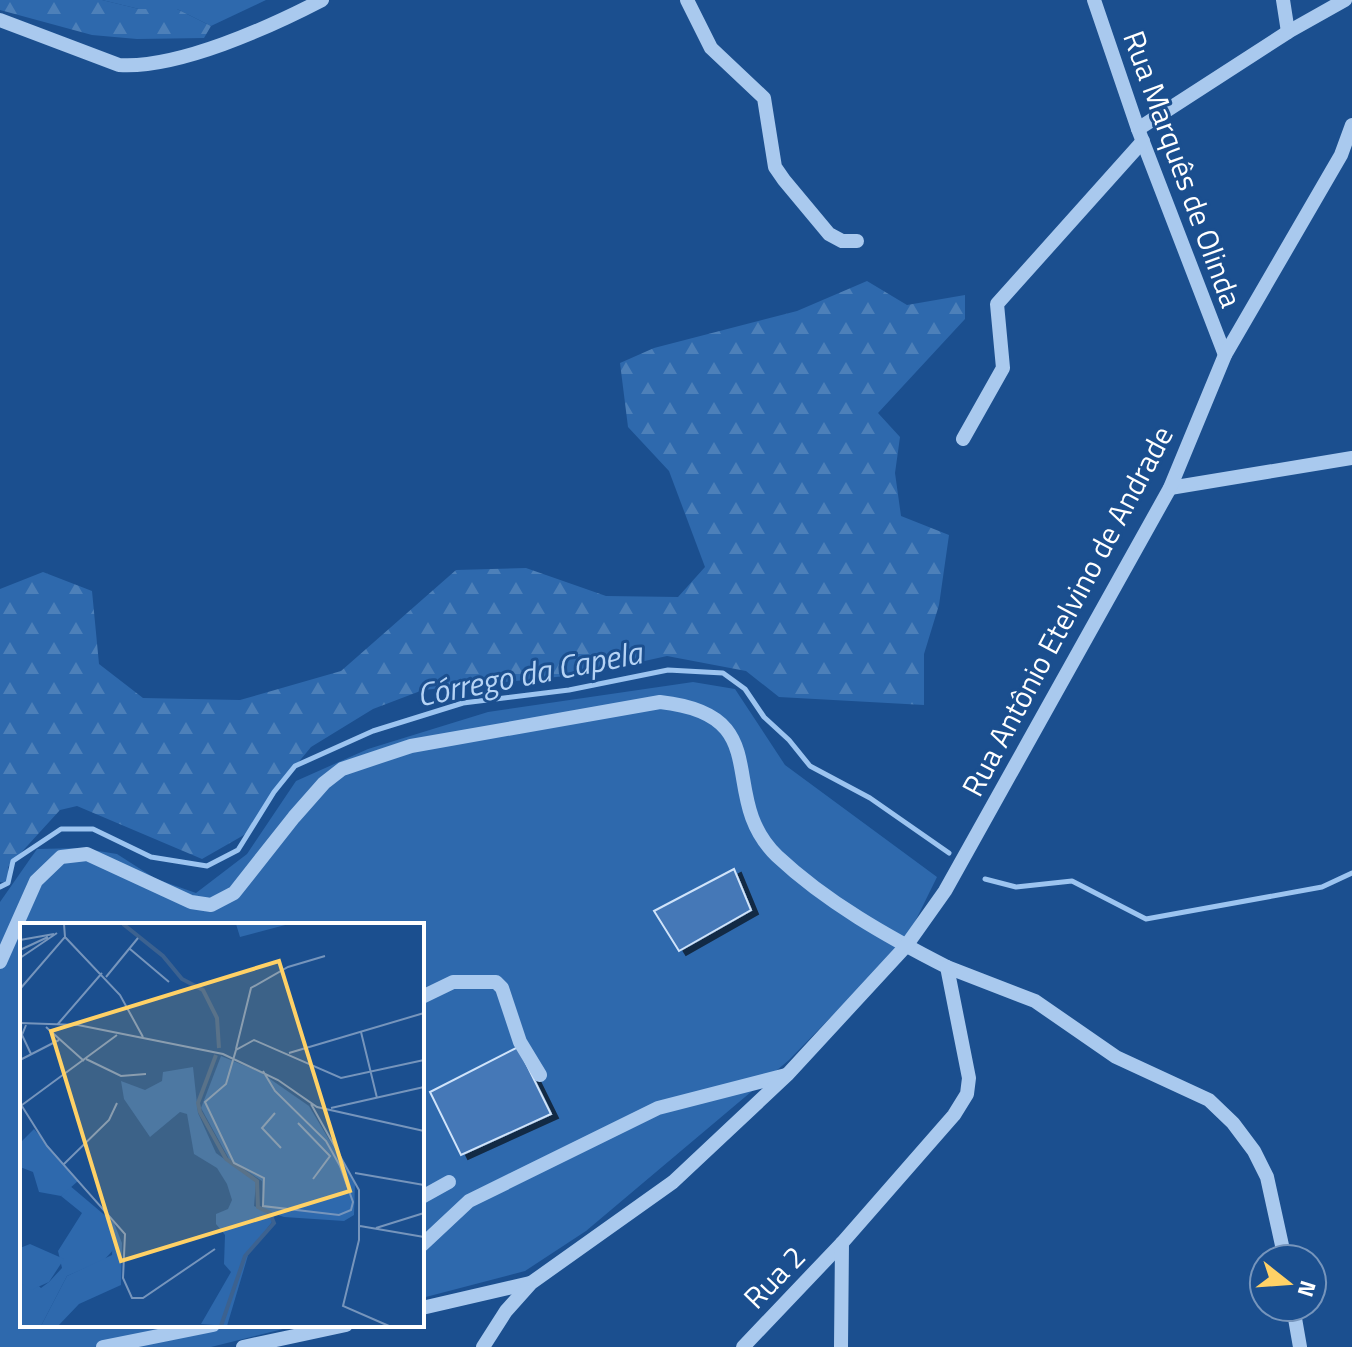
<svg xmlns="http://www.w3.org/2000/svg" width="1352" height="1347" font-family="'Titillium Web',sans-serif">
	<style>
		.green { fill: #2e69ad }
		.forest { fill: url(#forest-firs) }
		.lines { fill: none; stroke-linecap: round; stroke-linejoin: round }
		.stream { stroke: #9cc4f0; stroke-width: 5 }
		.building { fill: #4478b7; stroke: #cfe3fa; stroke-width: 2; filter: url(#shadow) }
		.minor { stroke: #a9c9ee; stroke-width: 14 }
		.labels { text-anchor: middle; dominant-baseline: central; stroke-width: 6; stroke-linejoin: round; paint-order: stroke }
		.street-label { font-size: 30px; fill: #fff; stroke: #1b4f8f }
		.water-label { font-size: 32px; font-style: italic; fill: #b5d3f5; stroke: #1b4f8f }
		.inset-river { fill: none; stroke: #3c6290; stroke-width: 4 }
		.inset-road { fill: none; stroke: #7695bc; stroke-width: 2 }
		.view { fill: #ffd166; fill-opacity: 0.15; stroke: #ffd166; stroke-width: 4 }
		.inset-edge { fill: none; stroke: #fff; stroke-width: 4 }
	</style>
	<defs>
		<pattern id="forest-firs" width="22" height="20" patternUnits="userSpaceOnUse" patternTransform="scale(2)"><rect width="22" height="20" fill="#2e69ad"/><path d="M5 1l3.5 6h-7zM16 11l3.5 6h-7z" fill="#4d80b9"/></pattern>
		<filter id="shadow"><feDropShadow dx="7" dy="4" stdDeviation="0" flood-color="#0009"/></filter>
	</defs>
	<rect width="100%" height="100%" fill="#1b4f8f"/>
	<g class="green">
		<polygon points="102,0 266,0 211,26 177,9 139,9"/>
		<polygon points="693,682 735,689 785,765 937,877 906,940 789,1060 586,1231 525,1271 422,1298 422,925 22,925 22,1325 299,1325 211,1347 0,1347 0,902 37,849 80,848 117,854 156,879 196,893 247,854 296,781 368,749 488,712"/>
	</g>
	<g class="forest">
		<polygon points="0,0 102,0 139,9 177,9 211,26 204,38 137,39 92,35 0,10"/>
		<polygon points="867,281 907,305 965,295 965,319 878,413 900,437 895,473 901,516 949,535 939,605 924,654 924,705 779,697 746,671 667,656 586,674 423,690 373,709 311,747 274,792 251,831 202,859 77,806 60,810 8,867 8,883 0,882 0,589 43,572 92,591 99,664 143,698 240,700 341,671 456,570 526,568 606,596 678,597 705,567 669,471 628,427 620,363 654,348 797,311"/>
	</g>
	<g class="lines">
		<g class="stream">
			<polyline points="985,879 1016,887 1072,881 1146,919 1322,887 1352,873"/>
			<polyline points="0,887 8,883 13,861 61,829 93,829 151,857 207,866 238,850 274,792 295,766 373,731 463,703 569,690 668,670 723,673 745,689 764,717 789,740 810,766 870,798 949,853"/>
		</g>
	</g>
	<g class="building">
		<polygon points="734,869 751,910 679,951 654,911"/>
		<polygon points="518,1047 551,1114 461,1155 430,1092"/>
	</g>
	<g class="lines">
		<g class="minor">
			<polyline points="687,0 711,48 764,98 775,167 784,180 829,234 842,241 857,241"/>
			<polyline points="1094,0 1138,129 1225,355"/>
			<polyline points="1283,0 1288,32"/>
			<path d="M0,20L119,65C178,69 270,27 322,0"/>
			<polyline points="1138,129 1288,32 1345,0"/>
			<polyline points="963,439 1003,368 997,304 1143,141"/>
			<polyline points="1170,488 1352,458"/>
			<path d="M0,962L36,881L61,857L87,854L191,902L211,905L234,893L294,817L324,783L342,769L411,746L660,702C780,715 714,795 777,856C826,902 888,937 947,967L969,1078L967,1094L954,1115L842,1243L743,1347"/>
			<polyline points="947,967 1035,1001 1116,1057 1209,1100 1233,1123 1254,1151 1267,1177 1285,1259"/>
			<polyline points="422,997 453,982 496,982 502,988 520,1042 540,1075"/>
			<polyline points="422,1197 449,1182"/>
			<polyline points="422,1245 469,1201 658,1108 786,1075"/>
			<polyline points="1293,1307 1300,1347"/>
			<polyline points="422,1308 530,1283"/>
			<polyline points="103,1347 213,1325"/>
			<polyline points="243,1347 346,1325"/>
			<polyline points="483,1347 506,1311 531,1283 673,1182 787,1075 906,946 945,891 1170,488 1225,355 1341,155 1352,125"/>
			<polyline points="841,1347 842,1243"/>
		</g>
	</g>
	<g class="labels">
		<g class="street-label">
			<text transform="translate(1183 169) rotate(70)">Rua Marquês de Olinda</text>
			<text transform="translate(1067 611) rotate(-62)">Rua Antônio Etelvino de Andrade</text>
			<text transform="translate(774 1277) rotate(-46)">Rua 2</text>
		</g>
		<g class="water-label">
			<text transform="translate(529 673) rotate(-11)">Córrego da Capela</text>
		</g>
	</g>
	<g transform="translate(20 923)">
		<rect width="404" height="404" fill="#1b4f8f"/>
		<path d="M201,133L240,149L289,183L335,260L334,292L324,298L264,294L243,287L242,258L209,236L181,185ZM49,262L94,300L96,324L84,337L47,353L21,403H0V346L21,365L29,359L42,345L38,328L62,290L41,273Z" fill="#2e69ad"/>
		<path d="M216,1H269L220,14ZM173,144L178,190L196,230L236,259L234,283L250,290L252,299L229,329L207,403L181,401L211,349L204,341L205,312L196,301V291L208,286L212,277L207,261L197,245L174,231L167,191L160,189L130,214L104,176L101,158L125,167L142,158L143,149ZM14,206L58,258L41,273L19,269L13,249L0,244V220ZM94,300L102,320L101,362L59,381L38,403H21L47,353L92,332ZM10,321L44,336L29,359L11,367L2,361L0,346V325Z" fill="#2e69ad"/>
		<path class="inset-river" d="M103,1L143,33L162,56L183,67L197,95L199,125M196,132L178,180L180,189L206,236L237,258L238,284L250,290L254,300L225,333L201,403"/>
		<path class="inset-road" d="M45,14L100,72L123,114M0,17L34,11M110,26L149,59M0,27L28,14M0,35L37,10M86,54L118,15M0,66L45,14L44,1M0,100L58,102L203,131L258,157L297,184L404,208M6,102L2,112L11,131M37,102L82,50M26,104L64,138M341,109L357,175M216,126L231,65L268,44L305,33M269,130L404,90M66,136L101,153L126,151M0,137L39,117M243,148L255,168L306,218L320,243L333,279L331,287L319,292L243,283L244,255L214,240L185,179L206,161L216,127L234,117L321,155L404,137M0,180L27,223L105,311L103,355L112,375H123L195,326M291,181L339,267V317L323,383L369,403M2,182L97,112M311,185L404,164M255,190L242,205L261,225M278,200L310,233L293,256M44,241L89,197L97,180M335,250L404,262M340,303L404,314M356,305L404,290"/>
		<path class="view" d="M259,38L330,268L101,338L31,108Z"/>
		<rect width="404" height="404" class="inset-edge"/>
	</g>
	<g transform="translate(1288 1283) rotate(107)"><circle r="38" fill="#1b4f8f" stroke="#7695bc" stroke-width="2"/>
	<path d="M0-6L14 30L0 20L-14 30Z" fill="#ffd166"/>
	<text y="-12" font-size="22" font-weight="bold" text-anchor="middle" fill="#ffffff">N</text>
	</g>
</svg>
